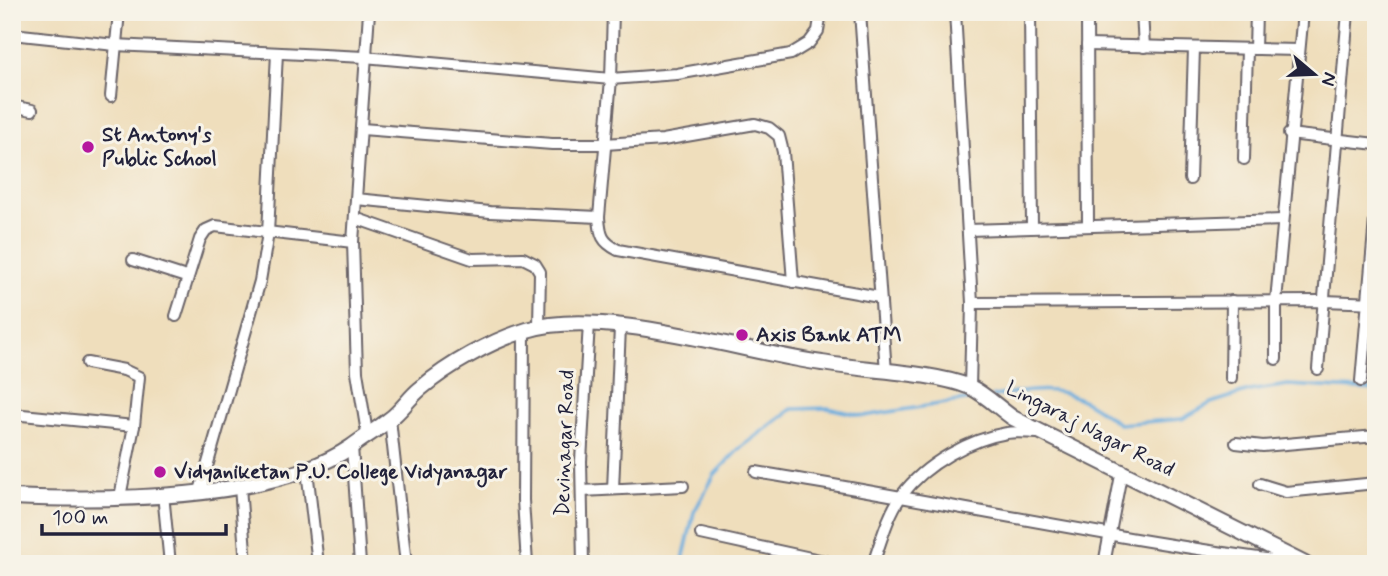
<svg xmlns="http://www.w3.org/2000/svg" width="1388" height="576" font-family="Mynerve,sans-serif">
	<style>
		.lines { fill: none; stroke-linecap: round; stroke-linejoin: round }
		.stream { stroke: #68abdd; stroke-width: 3.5 }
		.minor-casing { stroke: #6a6468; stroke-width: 14 }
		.tertiary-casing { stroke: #6a6468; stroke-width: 18 }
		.minor { stroke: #fff; stroke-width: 10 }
		.tertiary { stroke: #fff; stroke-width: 14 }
		.poi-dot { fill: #b5179e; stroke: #f7f3e8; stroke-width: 2.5 }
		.labels { text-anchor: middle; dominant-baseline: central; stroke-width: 6; stroke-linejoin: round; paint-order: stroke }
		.poi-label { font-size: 21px; font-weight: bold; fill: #22223b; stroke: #f7f3e8; text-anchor: start }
		.street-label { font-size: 21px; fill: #22223b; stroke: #f7f3e8 }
	</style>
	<rect width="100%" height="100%" fill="#f7f3e8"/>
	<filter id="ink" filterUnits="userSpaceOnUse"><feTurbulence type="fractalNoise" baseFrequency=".0143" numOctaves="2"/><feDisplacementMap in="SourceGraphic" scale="14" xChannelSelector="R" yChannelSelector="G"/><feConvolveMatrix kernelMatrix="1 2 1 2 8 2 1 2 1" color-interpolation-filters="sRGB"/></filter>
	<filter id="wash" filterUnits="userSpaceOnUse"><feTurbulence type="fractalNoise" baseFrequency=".00686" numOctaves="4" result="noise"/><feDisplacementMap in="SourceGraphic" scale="28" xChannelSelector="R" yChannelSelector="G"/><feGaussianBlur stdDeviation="1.57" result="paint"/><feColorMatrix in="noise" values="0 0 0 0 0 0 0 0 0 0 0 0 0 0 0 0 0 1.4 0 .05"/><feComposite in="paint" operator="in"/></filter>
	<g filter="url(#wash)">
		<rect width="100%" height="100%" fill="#efdebc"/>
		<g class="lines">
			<g class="stream">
				<path d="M993,396C1056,387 1066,385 1119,424L1182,419L1211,403L1249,391L1288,385L1376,390"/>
				<polyline points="682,564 694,512 715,474 739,449 792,409 828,408 864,416 978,398"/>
			</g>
		</g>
	</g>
	<g filter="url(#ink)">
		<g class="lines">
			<defs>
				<g id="minor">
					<path d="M613,12L611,79L599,217C600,235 602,242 618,250L879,297"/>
					<polyline points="860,12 886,372"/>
					<polyline points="955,12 972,303 970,388"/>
					<polyline points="1030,12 1032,227"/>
					<polyline points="1087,12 1088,226"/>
					<polyline points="1142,12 1144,47"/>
					<polyline points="12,34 115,45 364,57 611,79 677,74 791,54 809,43 818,31 821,12"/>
					<polyline points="1087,45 1299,50"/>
					<polyline points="1255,49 1256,12"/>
					<polyline points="111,96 119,12"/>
					<polyline points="12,106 32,110"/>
					<polyline points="362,129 552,144 605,144 663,140 755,124 769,128 779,136 783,152 793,282"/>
					<polyline points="1289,134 1376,144"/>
					<polyline points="1244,159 1247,49"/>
					<polyline points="1190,179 1194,48"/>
					<polyline points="356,199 490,212 599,217"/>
					<polyline points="355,218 472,259 523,258 535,264 540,272 539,326"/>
					<polyline points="968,230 1282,220"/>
					<polyline points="133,260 186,277"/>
					<polyline points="972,303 1324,301 1376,303"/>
					<polyline points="176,316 200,239 206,230 215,226 353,242"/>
					<polyline points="524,331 523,500 527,564"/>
					<polyline points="1276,359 1276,301 1303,12"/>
					<polyline points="87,363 124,370 139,377 134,426 120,497"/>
					<polyline points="1318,369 1348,12"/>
					<polyline points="1231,378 1232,301"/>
					<polyline points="1361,381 1376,208"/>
					<polyline points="12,414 134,426"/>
					<polyline points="390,419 406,564"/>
					<polyline points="367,433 357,372 353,242 369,12"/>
					<polyline points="1236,443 1263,446 1376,436"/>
					<polyline points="352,446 360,564"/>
					<polyline points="307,470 318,564"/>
					<path d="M756,472C937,501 1115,540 1297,563"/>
					<polyline points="1260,484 1286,492 1376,483"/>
					<polyline points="240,487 246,564"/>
					<polyline points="613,489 620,327"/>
					<polyline points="200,491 260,281 268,233 277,53"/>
					<polyline points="582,491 683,486"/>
					<polyline points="163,494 170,564"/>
					<polyline points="701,534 838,564"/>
					<polyline points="583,564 581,461 589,323"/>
					<path d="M873,564C881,541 888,514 902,495C925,464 970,439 1007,433C1017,431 1029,433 1039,433"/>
					<polyline points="1104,564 1122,470"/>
				</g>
				<path id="tertiary" d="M12,497C108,501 271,501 351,447C363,438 378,429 390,419C401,411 409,398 420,389C449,364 491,341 527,330C601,306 743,352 822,363C862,370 934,372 970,387C985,394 1000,409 1013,418L1305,564"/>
			</defs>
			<use href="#minor" class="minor-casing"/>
			<use href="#tertiary" class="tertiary-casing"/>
			<use href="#minor" class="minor"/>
			<use href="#tertiary" class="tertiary"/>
		</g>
	</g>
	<g class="poi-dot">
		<circle cx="88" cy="147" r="7"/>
		<circle cx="742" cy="335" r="7"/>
		<circle cx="160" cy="472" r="7"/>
	</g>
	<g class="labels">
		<g class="poi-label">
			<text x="102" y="135">St Antony's<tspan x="102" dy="24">Public School</tspan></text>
			<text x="756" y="335">Axis Bank ATM</text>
			<text x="174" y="472">Vidyaniketan P.U. College Vidyanagar</text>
		</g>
		<g class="street-label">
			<text transform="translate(1090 429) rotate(27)">Lingaraj Nagar Road</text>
			<text transform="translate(565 443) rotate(-88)">Devinagar Road</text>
		</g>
	</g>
	<rect width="1388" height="576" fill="none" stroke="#f7f3e8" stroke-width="42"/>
	<g transform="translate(1314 74) rotate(109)" stroke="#f7f3e8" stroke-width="5" paint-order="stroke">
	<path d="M0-5L12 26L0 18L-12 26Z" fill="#22223b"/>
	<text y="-10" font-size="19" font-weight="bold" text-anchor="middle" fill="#22223b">N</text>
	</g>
	<path d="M42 524v10h184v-10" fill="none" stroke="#22223b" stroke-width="3.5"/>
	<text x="52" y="524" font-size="21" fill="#22223b" stroke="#f7f3e8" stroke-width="5" paint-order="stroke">100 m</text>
</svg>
